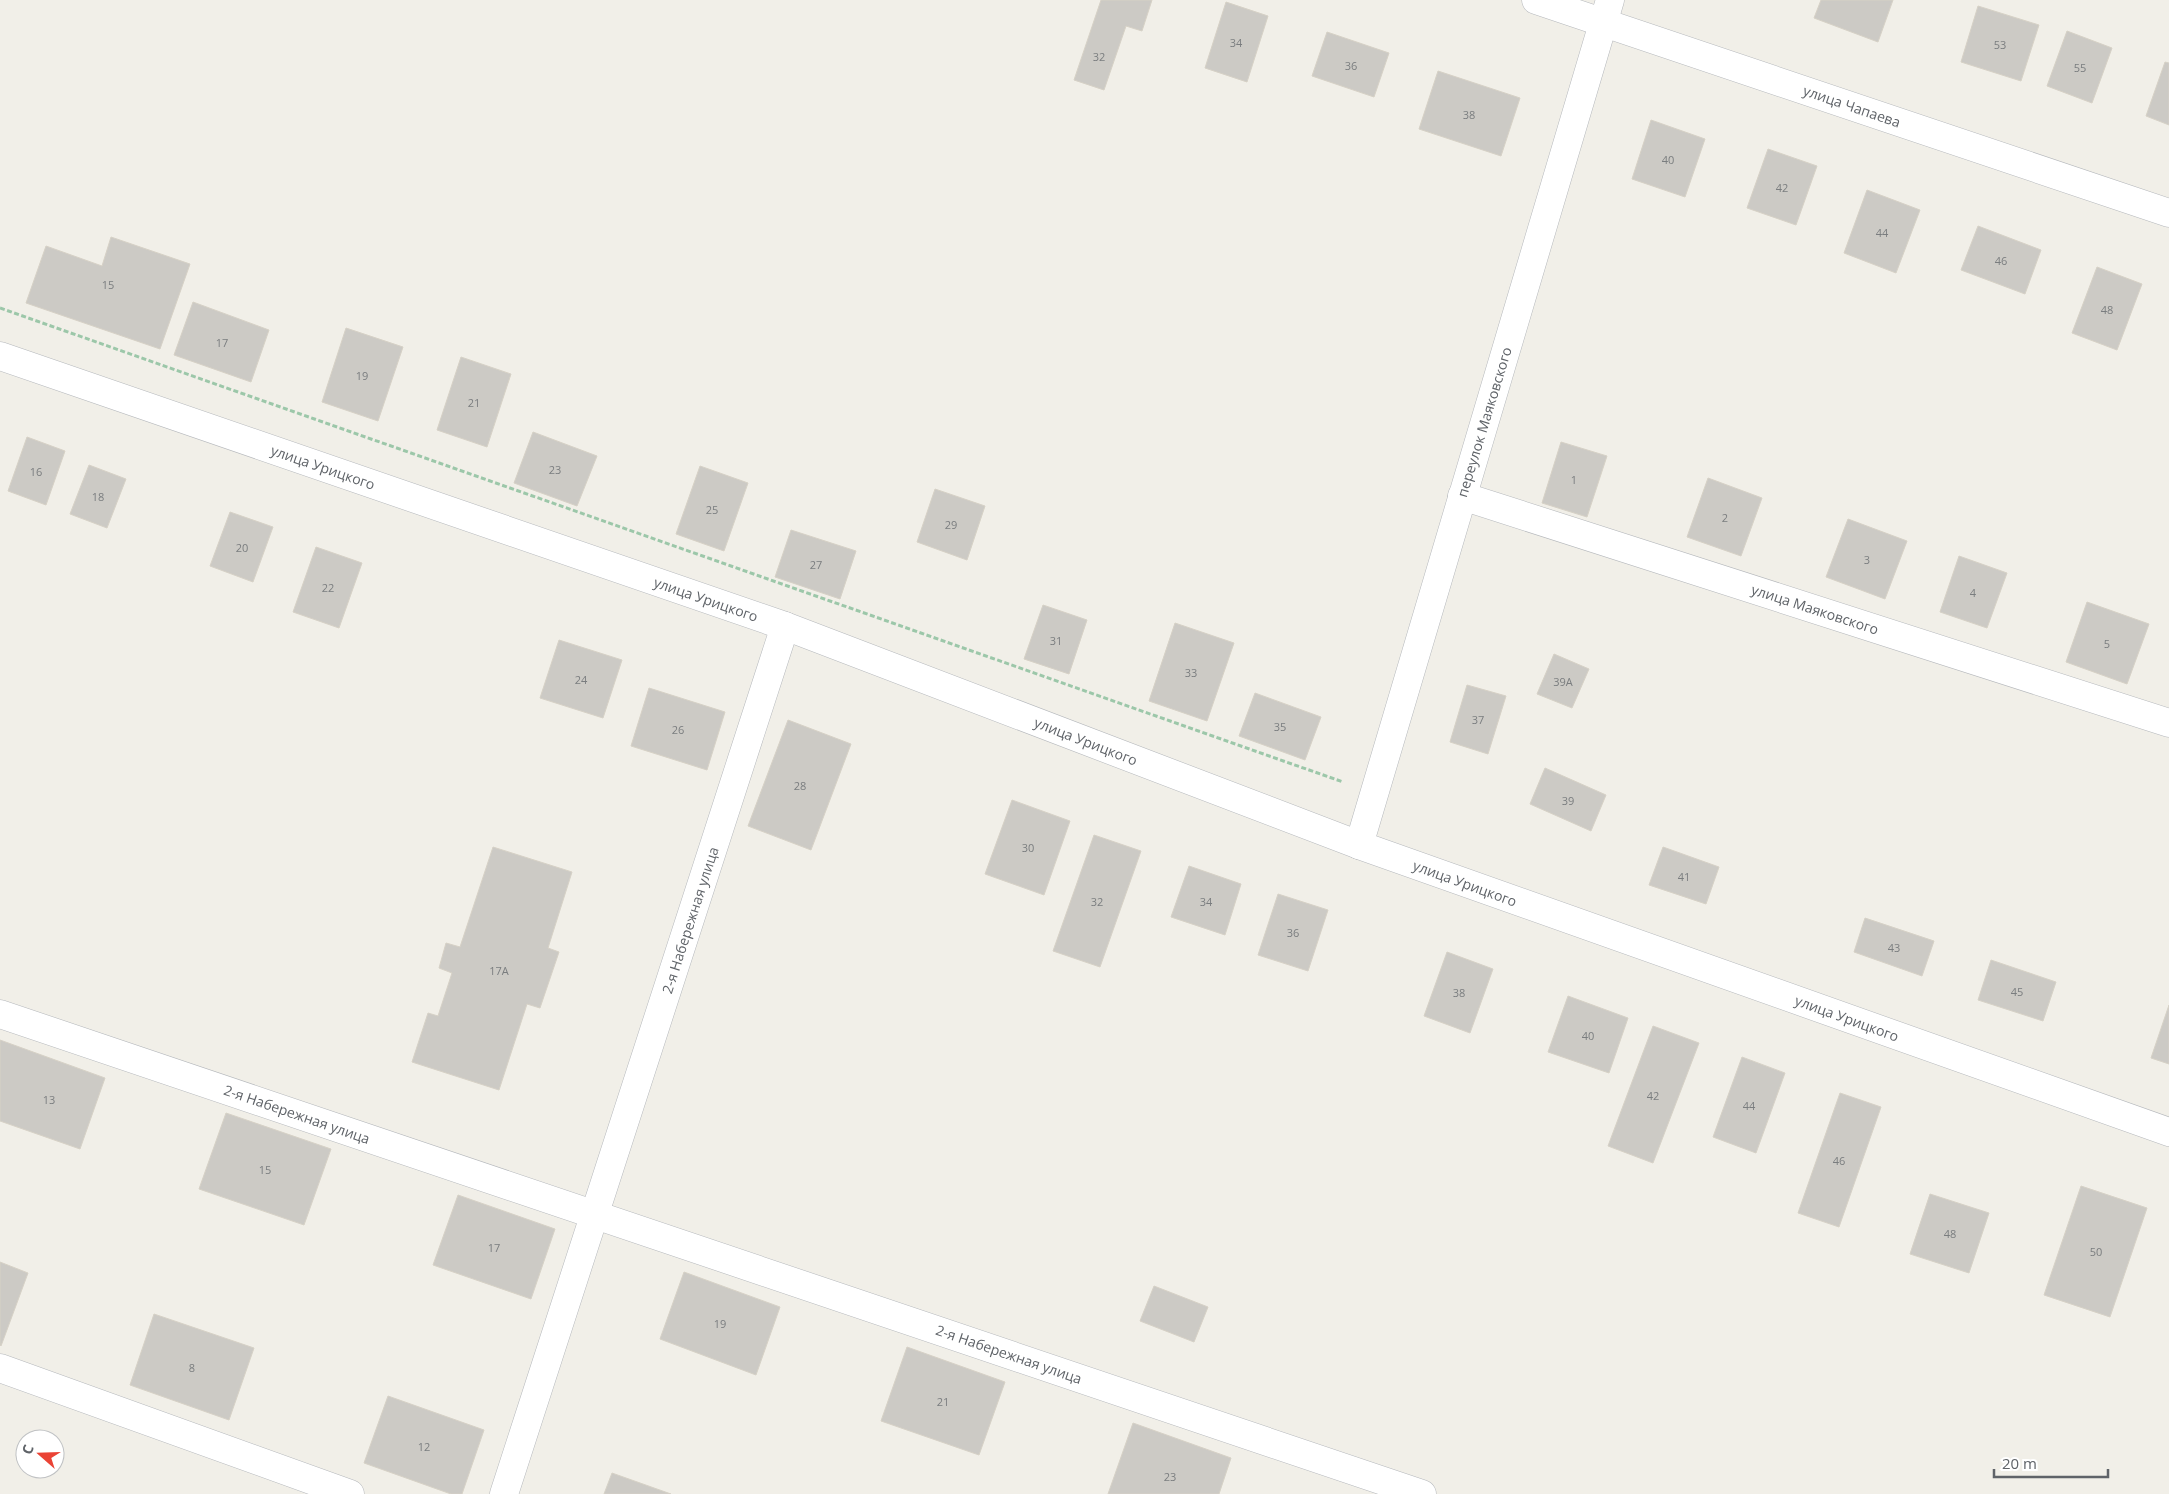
<svg xmlns="http://www.w3.org/2000/svg" width="2169" height="1494" font-family="'Open Sans',sans-serif">
	<style>
		.building { fill: #cccac5; stroke: #d6d1c6 }
		.lines { fill: none; stroke-linecap: round; stroke-linejoin: round }
		.minor-casing { stroke: #b5b8bc; stroke-width: 29 }
		.path { stroke: #9cc7a9; stroke-width: 3; stroke-dasharray: 5 2.5; stroke-linecap: butt }
		.minor { stroke: #fff; stroke-width: 28 }
		.labels { text-anchor: middle; dominant-baseline: central; stroke-width: 4.5; stroke-linejoin: round; paint-order: stroke }
		.number-label { font-size: 11px; fill: #7a7d7f }
		.street-label { font-size: 14px; fill: #5f6368; stroke: #fff }
	</style>
	<rect width="100%" height="100%" fill="#f1efe8"/>
	<g class="building">
		<polygon points="1101,0 1152,0 1142,31 1126,26 1104,90 1074,80"/>
		<polygon points="1821,0 1893,0 1878,42 1814,18"/>
		<polygon points="1226,2 1268,16 1247,82 1205,68"/>
		<polygon points="1978,6 2039,25 2021,81 1961,62"/>
		<polygon points="2067,31 2112,48 2092,103 2047,86"/>
		<polygon points="1327,32 1389,53 1374,97 1312,76"/>
		<polygon points="2165,62 2169,63 2169,125 2146,116"/>
		<polygon points="1438,71 1520,98 1501,156 1419,129"/>
		<polygon points="1651,120 1705,139 1685,197 1632,179"/>
		<polygon points="1768,149 1817,166 1796,225 1747,208"/>
		<polygon points="1867,190 1920,210 1896,273 1844,253"/>
		<polygon points="1978,226 2041,250 2025,294 1961,270"/>
		<polygon points="111,237 190,264 160,349 26,303 46,246 102,266"/>
		<polygon points="2097,267 2142,284 2117,350 2072,333"/>
		<polygon points="193,302 269,330 251,382 174,355"/>
		<polygon points="346,328 403,347 378,421 322,402"/>
		<polygon points="461,357 511,374 487,447 437,430"/>
		<polygon points="533,432 597,456 577,506 514,483"/>
		<polygon points="27,437 65,451 46,505 8,491"/>
		<polygon points="1561,442 1607,456 1587,517 1542,503"/>
		<polygon points="89,465 126,479 107,528 70,514"/>
		<polygon points="700,466 748,483 724,551 676,534"/>
		<polygon points="1708,478 1762,498 1741,556 1687,537"/>
		<polygon points="935,489 985,506 967,560 917,542"/>
		<polygon points="230,512 273,527 253,582 210,566"/>
		<polygon points="1848,519 1907,541 1885,599 1826,577"/>
		<polygon points="791,530 856,551 840,599 775,577"/>
		<polygon points="316,547 362,563 339,628 293,612"/>
		<polygon points="1959,556 2007,573 1987,628 1940,612"/>
		<polygon points="2087,602 2149,624 2127,684 2066,662"/>
		<polygon points="1043,605 1087,620 1069,674 1024,659"/>
		<polygon points="1175,623 1234,643 1207,721 1149,701"/>
		<polygon points="559,640 622,660 603,718 540,698"/>
		<polygon points="1554,654 1589,669 1572,708 1537,694"/>
		<polygon points="1467,685 1506,696 1488,754 1450,742"/>
		<polygon points="649,688 725,712 707,770 631,746"/>
		<polygon points="1255,693 1321,717 1305,760 1239,736"/>
		<polygon points="788,720 851,744 811,850 748,826"/>
		<polygon points="1545,768 1606,795 1591,831 1530,804"/>
		<polygon points="1012,800 1070,821 1044,895 985,874"/>
		<polygon points="1094,835 1141,851 1100,967 1053,951"/>
		<polygon points="493,847 572,872 548,948 559,952 540,1008 527,1004 499,1090 412,1062 428,1013 438,1016 452,973 439,968 446,943 460,947"/>
		<polygon points="1663,847 1719,867 1706,904 1649,885"/>
		<polygon points="1189,866 1241,884 1225,935 1171,917"/>
		<polygon points="1278,894 1328,910 1308,971 1258,955"/>
		<polygon points="1865,918 1934,941 1922,976 1854,952"/>
		<polygon points="1447,952 1493,969 1470,1033 1424,1016"/>
		<polygon points="1991,960 2056,982 2043,1021 1978,1000"/>
		<polygon points="1568,996 1628,1018 1609,1073 1548,1052"/>
		<polygon points="2169,1005 2169,1064 2151,1058"/>
		<polygon points="1653,1026 1699,1043 1653,1163 1608,1146"/>
		<polygon points="0,1040 105,1078 80,1149 0,1121"/>
		<polygon points="1742,1057 1785,1073 1756,1153 1713,1137"/>
		<polygon points="1840,1093 1881,1107 1839,1227 1798,1213"/>
		<polygon points="226,1113 331,1149 304,1225 199,1189"/>
		<polygon points="2081,1186 2147,1208 2110,1317 2044,1295"/>
		<polygon points="1930,1194 1989,1213 1969,1273 1910,1254"/>
		<polygon points="458,1195 555,1229 531,1299 433,1265"/>
		<polygon points="0,1262 28,1273 1,1346 0,1345"/>
		<polygon points="684,1272 780,1307 756,1375 660,1339"/>
		<polygon points="1154,1286 1208,1307 1194,1342 1140,1321"/>
		<polygon points="154,1314 254,1348 229,1420 130,1385"/>
		<polygon points="907,1347 1005,1382 979,1455 881,1421"/>
		<polygon points="388,1396 484,1430 462,1494 451,1494 364,1463"/>
		<polygon points="1133,1423 1231,1458 1219,1494 1108,1494"/>
		<polygon points="612,1473 671,1494 604,1494"/>
	</g>
	<g class="lines">
		<defs>
			<g id="minor">
				<polyline points="1536,0 2169,213"/>
				<polyline points="0,356 785,626 1359,845 2169,1132"/>
				<polyline points="1462,496 2169,723"/>
				<polyline points="1359,845 1610,0"/>
				<polyline points="0,1014 1422,1494"/>
				<polyline points="0,1368 350,1494"/>
				<polyline points="504,1494 785,626"/>
			</g>
		</defs>
		<use href="#minor" class="minor-casing"/>
		<polyline class="path" points="0,308 1343,782"/>
		<use href="#minor" class="minor"/>
	</g>
	<g class="labels">
		<g class="number-label">
			<text x="1236" y="42">34</text>
			<text x="2000" y="44">53</text>
			<text x="1099" y="56">32</text>
			<text x="1351" y="65">36</text>
			<text x="2080" y="67">55</text>
			<text x="1469" y="114">38</text>
			<text x="1668" y="159">40</text>
			<text x="1782" y="187">42</text>
			<text x="1882" y="232">44</text>
			<text x="2001" y="260">46</text>
			<text x="108" y="284">15</text>
			<text x="2107" y="309">48</text>
			<text x="222" y="342">17</text>
			<text x="362" y="375">19</text>
			<text x="474" y="402">21</text>
			<text x="555" y="469">23</text>
			<text x="36" y="471">16</text>
			<text x="1574" y="479">1</text>
			<text x="98" y="496">18</text>
			<text x="712" y="509">25</text>
			<text x="1725" y="517">2</text>
			<text x="951" y="524">29</text>
			<text x="242" y="547">20</text>
			<text x="1867" y="559">3</text>
			<text x="816" y="564">27</text>
			<text x="328" y="587">22</text>
			<text x="1973" y="592">4</text>
			<text x="1056" y="640">31</text>
			<text x="2107" y="643">5</text>
			<text x="1191" y="672">33</text>
			<text x="581" y="679">24</text>
			<text x="1563" y="681">39А</text>
			<text x="1478" y="719">37</text>
			<text x="1280" y="726">35</text>
			<text x="678" y="729">26</text>
			<text x="800" y="785">28</text>
			<text x="1568" y="800">39</text>
			<text x="1028" y="847">30</text>
			<text x="1684" y="876">41</text>
			<text x="1097" y="901">32</text>
			<text x="1206" y="901">34</text>
			<text x="1293" y="932">36</text>
			<text x="1894" y="947">43</text>
			<text x="499" y="970">17А</text>
			<text x="2017" y="991">45</text>
			<text x="1459" y="992">38</text>
			<text x="1588" y="1035">40</text>
			<text x="1653" y="1095">42</text>
			<text x="49" y="1099">13</text>
			<text x="1749" y="1105">44</text>
			<text x="1839" y="1160">46</text>
			<text x="265" y="1169">15</text>
			<text x="1950" y="1233">48</text>
			<text x="494" y="1247">17</text>
			<text x="2096" y="1251">50</text>
			<text x="720" y="1323">19</text>
			<text x="192" y="1367">8</text>
			<text x="943" y="1401">21</text>
			<text x="424" y="1446">12</text>
			<text x="1170" y="1476">23</text>
		</g>
		<g class="street-label">
			<text transform="translate(1852 106) rotate(19)">улица Чапаева</text>
			<text transform="translate(1484 422) rotate(-73)">переулок Маяковского</text>
			<text transform="translate(323 467) rotate(19)">улица Урицкого</text>
			<text transform="translate(706 599) rotate(19)">улица Урицкого</text>
			<text transform="translate(1815 609) rotate(18)">улица Маяковского</text>
			<text transform="translate(1086 741) rotate(21)">улица Урицкого</text>
			<text transform="translate(1465 883) rotate(20)">улица Урицкого</text>
			<text transform="translate(690 920) rotate(-72)">2-я Набережная улица</text>
			<text transform="translate(1847 1018) rotate(20)">улица Урицкого</text>
			<text transform="translate(297 1114) rotate(19)">2-я Набережная улица</text>
			<text transform="translate(1009 1354) rotate(19)">2-я Набережная улица</text>
		</g>
	</g>
	<g transform="translate(40 1454) rotate(290)"><circle r="24" fill="#ffffff" stroke="#bfc1c3"/>
	<path d="M0-4L9 19L0 12L-9 19Z" fill="#ea4335"/>
	<text y="-8" font-size="14" font-weight="bold" text-anchor="middle" fill="#5f6368">С</text>
	</g>
	<path d="M1994 1469v8h114v-8" fill="none" stroke="#5f6368" stroke-width="2.5"/>
	<text x="2002" y="1469" font-size="15" fill="#5f6368" stroke="#ffffff" stroke-width="4" paint-order="stroke">20 m</text>
</svg>
